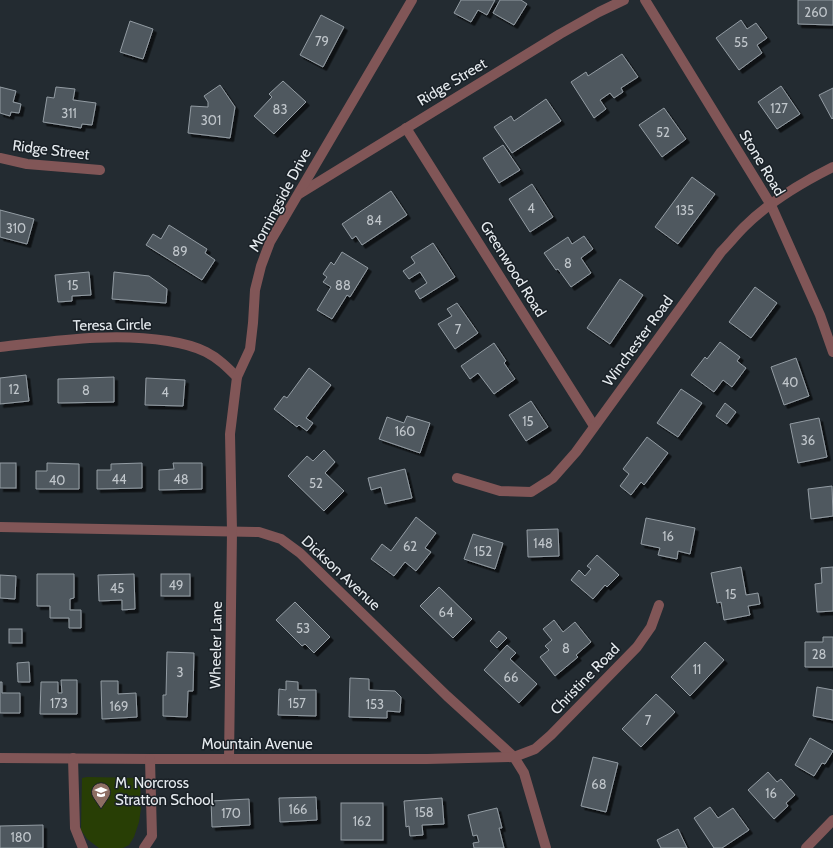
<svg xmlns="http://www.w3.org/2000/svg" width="833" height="848" font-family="Cabin,sans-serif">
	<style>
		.green { fill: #283e05 }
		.building { fill: #4f585f; stroke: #939ca3; filter: url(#shadow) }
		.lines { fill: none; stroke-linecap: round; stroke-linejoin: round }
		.minor { stroke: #815657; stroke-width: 10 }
		.labels { text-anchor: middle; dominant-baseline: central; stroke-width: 3; stroke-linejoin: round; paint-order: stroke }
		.number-label { font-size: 13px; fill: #c0c6cb }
		.street-label { font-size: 15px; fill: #e6ebef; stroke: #1a2127 }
		.poi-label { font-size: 15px; fill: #e6ebef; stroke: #1a2127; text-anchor: start }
	</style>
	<defs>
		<filter id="shadow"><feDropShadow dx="3.5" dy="3.5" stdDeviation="0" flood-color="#0009"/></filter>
	</defs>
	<rect width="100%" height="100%" fill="#232b31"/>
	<polygon class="green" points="87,777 140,778 141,808 139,822 134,837 129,845 123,848 99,848 87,839 81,830 82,778"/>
	<g class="building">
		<polygon points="461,0 495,0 487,15 478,10 471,22 454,13"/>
		<polygon points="500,0 521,0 527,4 514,25 493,13"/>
		<polygon points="798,0 833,0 833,25 798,24"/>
		<polygon points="321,15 344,27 323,67 300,55"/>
		<polygon points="741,20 747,29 756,23 767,38 757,45 762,53 739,70 716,38"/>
		<polygon points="130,21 153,29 143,59 120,52"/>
		<polygon points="622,54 638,77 621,88 623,92 614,98 610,93 600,100 606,109 594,118 571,82 586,72 588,76"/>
		<polygon points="283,81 306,102 274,134 254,116 272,97 269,94"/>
		<polygon points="220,85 235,107 230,138 188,133 191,106 208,107 208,102 204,96"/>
		<polygon points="781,86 800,114 777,129 758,102"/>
		<polygon points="0,87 16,91 13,102 21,104 19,113 11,112 10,116 0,113"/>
		<polygon points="56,87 75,89 73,100 96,103 92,125 82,124 81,128 43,122 47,97 54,98"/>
		<polygon points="833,88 833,118 832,119 819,95"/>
		<polygon points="546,99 561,121 512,153 494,127 511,116 514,121"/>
		<polygon points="664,108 686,139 662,157 639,125"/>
		<polygon points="503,145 520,170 499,183 483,158"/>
		<polygon points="692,177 715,194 678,244 655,227"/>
		<polygon points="532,184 553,217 530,232 509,199"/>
		<polygon points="391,191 407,215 362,245 356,236 352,239 342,224"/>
		<polygon points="0,210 34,219 27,244 0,237"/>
		<polygon points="169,225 207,249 205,253 215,260 202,280 146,245 153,234 161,239"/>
		<polygon points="584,236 593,249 581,258 591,273 571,287 558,269 556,270 544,253 568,237 572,244"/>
		<polygon points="433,243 455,277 420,299 415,291 427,283 420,272 409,279 403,271 415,263 411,257"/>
		<polygon points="342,252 368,268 350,297 347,295 332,319 317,310 331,287 323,282 327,277 323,274 331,262 334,265"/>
		<polygon points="89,272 91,295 72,296 72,301 58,302 55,275"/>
		<polygon points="114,272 149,276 167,289 166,303 112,299"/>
		<polygon points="620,279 643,295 610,344 587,328"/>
		<polygon points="755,287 777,303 751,338 729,322"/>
		<polygon points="457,303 478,333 455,349 438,324 452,316 447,309"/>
		<polygon points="720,342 740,357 737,361 746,368 732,387 723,380 714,392 691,375 705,357 707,359"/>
		<polygon points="494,343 506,361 504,363 515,379 494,394 478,373 470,379 461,366"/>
		<polygon points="796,358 809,396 784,405 771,367"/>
		<polygon points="309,368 331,385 306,418 313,423 307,431 299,425 297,427 274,409 284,396 287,398"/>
		<polygon points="26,375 29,401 0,404 0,378"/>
		<polygon points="114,377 114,402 58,403 58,379"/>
		<polygon points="146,378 185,380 183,406 145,405"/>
		<polygon points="681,389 702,403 678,437 657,423"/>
		<polygon points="531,401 548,427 526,441 509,415"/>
		<polygon points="725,403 736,412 727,424 716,416"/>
		<polygon points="407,416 430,423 420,453 379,439 387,417 404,423"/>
		<polygon points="819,418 827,457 798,463 790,424"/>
		<polygon points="647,437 668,453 644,485 641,482 631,495 620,486 629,474 623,469"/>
		<polygon points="324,450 335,462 325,473 344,491 324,511 288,476 307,456 313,461"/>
		<rect x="0" y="463" width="16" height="25"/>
		<polygon points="47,463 79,464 79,489 36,489 36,471 47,471"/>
		<polygon points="142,463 142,488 97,489 97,470 111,470 111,464"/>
		<polygon points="173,463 202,463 202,489 159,490 159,470 174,469"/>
		<polygon points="405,469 412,498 385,504 381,487 371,490 368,478"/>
		<polygon points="832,486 833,516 811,519 808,489"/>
		<polygon points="416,517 436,533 425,548 431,552 416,571 405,562 394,576 371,559 382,544 391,551"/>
		<polygon points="646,518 695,528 690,554 678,551 677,559 658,555 660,548 641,544"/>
		<polygon points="558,529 559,556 528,557 527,530"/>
		<polygon points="473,534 503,543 495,569 464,559"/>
		<polygon points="597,555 619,575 607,587 605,585 593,599 571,580 579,570 585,576 591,569 587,566"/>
		<polygon points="741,567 746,595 758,593 760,604 748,606 750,615 724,620 721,602 717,603 711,573"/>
		<polygon points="833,567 833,611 817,612 815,584 822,583 821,568"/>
		<polygon points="37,574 74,574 74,598 70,599 70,610 81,610 81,628 69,628 69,618 50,618 50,606 37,606"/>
		<polygon points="134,574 135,609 122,610 122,600 99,601 98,575"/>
		<rect x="161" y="574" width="29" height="22"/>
		<polygon points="0,575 16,576 15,599 0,598"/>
		<polygon points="439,587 472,619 453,638 420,606"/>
		<polygon points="295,602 330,637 314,653 305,644 302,646 276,620"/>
		<polygon points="554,620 563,632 575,622 591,642 576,655 578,657 555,676 540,657 549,650 545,646 552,640 543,629"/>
		<rect x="9" y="629" width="13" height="14"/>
		<polygon points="499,631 507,638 497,648 490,641"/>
		<polygon points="823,637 833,637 833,667 805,667 805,642 823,642"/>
		<polygon points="705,642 724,660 690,696 671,677"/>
		<polygon points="507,645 516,653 510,659 537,684 519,703 484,670"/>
		<polygon points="167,652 194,653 193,691 188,691 187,717 163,716 163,695 166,695"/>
		<polygon points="29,662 30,682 18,682 17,663"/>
		<polygon points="350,678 369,679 369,690 395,691 401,697 400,712 387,711 387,718 349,717"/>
		<polygon points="61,680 77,680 77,714 40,714 41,682 58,682 58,693 62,693"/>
		<polygon points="101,681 118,681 118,694 136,693 137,717 102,719"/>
		<polygon points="286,681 298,682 298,690 316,690 316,716 278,715 279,689 286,690"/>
		<polygon points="0,682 2,682 2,693 20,693 20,713 0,713"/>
		<polygon points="817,687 833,690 833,720 813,716"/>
		<polygon points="656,694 675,712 641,747 622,729"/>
		<polygon points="810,738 833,751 825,764 822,763 814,776 795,765"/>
		<polygon points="593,757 618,763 606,812 581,806"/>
		<polygon points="768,772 777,782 781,779 795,795 786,803 788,806 774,819 748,790"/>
		<polygon points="316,797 317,820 280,822 279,798"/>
		<polygon points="442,798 444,824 422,825 423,835 410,836 409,826 406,827 404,801"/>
		<polygon points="249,799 250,825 212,827 211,801"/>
		<rect x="341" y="803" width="42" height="37"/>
		<polygon points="710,807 718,818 733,808 749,830 722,848 714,848 694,818"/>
		<polygon points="497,808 502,828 499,828 504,848 474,848 473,843 479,842 477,835 473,836 468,815"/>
		<polygon points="43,825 43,848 0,848 0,826"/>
		<polygon points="678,829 687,848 661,848 657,840"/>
	</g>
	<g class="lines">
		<g class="minor">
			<polyline points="645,0 771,205 820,315 833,352"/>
			<polyline points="406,128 594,426"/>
			<polyline points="0,158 27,164 100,170"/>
			<polyline points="299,194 560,34 599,12 624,0"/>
			<path d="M0,347C56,341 112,332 168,341C181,343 194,346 206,352C218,358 227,367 237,377"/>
			<path d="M457,478L500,491L531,492L553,478L576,452L721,252C729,244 736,235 744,227C769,202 801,183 833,167"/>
			<polyline points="0,527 259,532 281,539 300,553 447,696 514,757 524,773 546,848"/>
			<polyline points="0,758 150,759 427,759 514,757 535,749 551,735 637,647 651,627 659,605"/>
			<polyline points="73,758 75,828 83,848"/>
			<polyline points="229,759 232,531 230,434 237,377 250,349 253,323 255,290 261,266 270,242 412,0"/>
			<polyline points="144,848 152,836 150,759"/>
			<polyline points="806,848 833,820"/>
		</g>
	</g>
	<defs>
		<symbol id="school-pin" viewBox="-11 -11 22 30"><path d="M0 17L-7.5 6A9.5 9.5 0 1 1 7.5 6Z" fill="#8d6e63" stroke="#1a2127"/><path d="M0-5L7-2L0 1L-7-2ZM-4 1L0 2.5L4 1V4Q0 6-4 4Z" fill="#fff"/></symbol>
	</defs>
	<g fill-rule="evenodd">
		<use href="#school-pin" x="90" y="781" width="22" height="30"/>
	</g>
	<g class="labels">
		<g class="number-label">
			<text x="816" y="12">260</text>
			<text x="322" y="41">79</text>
			<text x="741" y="42">55</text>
			<text x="779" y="108">127</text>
			<text x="280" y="109">83</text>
			<text x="69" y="113">311</text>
			<text x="211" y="120">301</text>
			<text x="663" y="132">52</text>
			<text x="531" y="208">4</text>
			<text x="685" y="210">135</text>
			<text x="374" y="220">84</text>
			<text x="16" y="228">310</text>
			<text x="180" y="251">89</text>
			<text x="568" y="263">8</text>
			<text x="73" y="285">15</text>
			<text x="343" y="285">88</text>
			<text x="458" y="329">7</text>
			<text x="790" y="382">40</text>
			<text x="14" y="389">12</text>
			<text x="86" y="390">8</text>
			<text x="165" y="392">4</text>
			<text x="528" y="421">15</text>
			<text x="405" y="431">160</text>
			<text x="808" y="440">36</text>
			<text x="119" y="479">44</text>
			<text x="181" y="479">48</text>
			<text x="57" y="480">40</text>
			<text x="316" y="483">52</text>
			<text x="668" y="536">16</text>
			<text x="543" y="543">148</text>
			<text x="410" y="546">62</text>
			<text x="483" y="551">152</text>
			<text x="176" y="585">49</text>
			<text x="117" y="588">45</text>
			<text x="731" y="594">15</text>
			<text x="446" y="612">64</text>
			<text x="303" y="628">53</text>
			<text x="566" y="648">8</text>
			<text x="819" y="654">28</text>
			<text x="697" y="669">11</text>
			<text x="180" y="672">3</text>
			<text x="511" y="677">66</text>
			<text x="59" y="703">173</text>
			<text x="297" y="703">157</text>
			<text x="375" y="704">153</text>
			<text x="119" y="706">169</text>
			<text x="648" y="720">7</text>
			<text x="599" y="784">68</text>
			<text x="771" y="793">16</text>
			<text x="298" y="809">166</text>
			<text x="424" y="812">158</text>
			<text x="231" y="813">170</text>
			<text x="362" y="821">162</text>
			<text x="21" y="837">180</text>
		</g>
		<g class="street-label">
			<text transform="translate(452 82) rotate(-31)">Ridge Street</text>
			<text transform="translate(51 150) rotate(7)">Ridge Street</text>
			<text transform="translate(762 163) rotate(59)">Stone Road</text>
			<text transform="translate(280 200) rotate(-62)">Morningside Drive</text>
			<text transform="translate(513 269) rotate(58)">Greenwood Road</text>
			<text transform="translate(112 325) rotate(-1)">Teresa Circle</text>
			<text transform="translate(638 341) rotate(-54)">Winchester Road</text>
			<text transform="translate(341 573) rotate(43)">Dickson Avenue</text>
			<text transform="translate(216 645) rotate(-89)">Wheeler Lane</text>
			<text transform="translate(585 679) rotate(-46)">Christine Road</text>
			<text x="257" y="744">Mountain Avenue</text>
		</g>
		<g class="poi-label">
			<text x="115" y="783">M. Norcross<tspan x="115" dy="17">Stratton School</tspan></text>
		</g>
	</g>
</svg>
